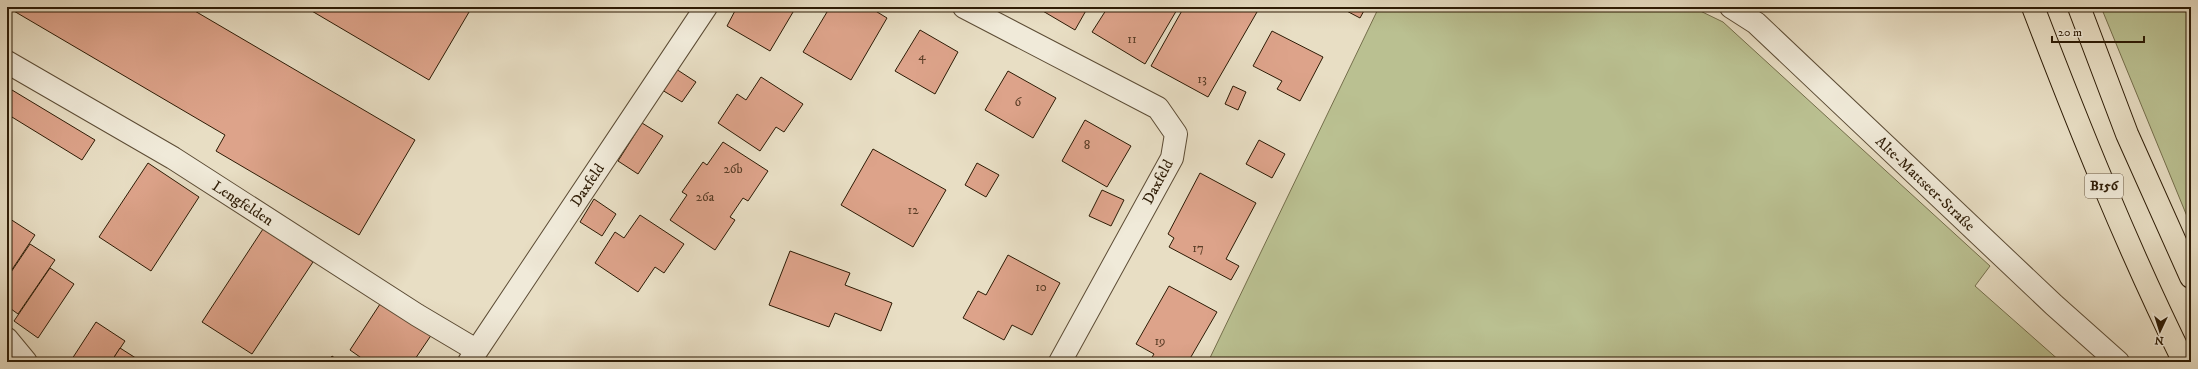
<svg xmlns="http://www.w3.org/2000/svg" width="2198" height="369" font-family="'IM FELL DW Pica',serif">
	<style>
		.green { fill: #bac091; stroke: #746e4b }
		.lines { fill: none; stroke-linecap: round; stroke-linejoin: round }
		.stream { stroke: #6d7b71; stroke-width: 9 }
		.building { fill: #dda38a; stroke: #2d1b05 }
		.minor-casing { stroke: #5c4c35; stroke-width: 24 }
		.major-casing { stroke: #2d1b05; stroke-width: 24 }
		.minor { stroke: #f0ead9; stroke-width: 22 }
		.major { stroke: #e8dec4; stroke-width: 22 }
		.labels { text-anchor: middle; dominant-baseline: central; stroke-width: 3; stroke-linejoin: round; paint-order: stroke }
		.number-label { font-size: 13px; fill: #593d26 }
		.shield { fill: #f0ead9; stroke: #685945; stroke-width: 1 }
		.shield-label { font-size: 14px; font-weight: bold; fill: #2d1b05 }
		.street-label { font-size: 15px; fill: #2d1b05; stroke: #f0ead9 }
	</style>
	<rect width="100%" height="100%" fill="#e8dec4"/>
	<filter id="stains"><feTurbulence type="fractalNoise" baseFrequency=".005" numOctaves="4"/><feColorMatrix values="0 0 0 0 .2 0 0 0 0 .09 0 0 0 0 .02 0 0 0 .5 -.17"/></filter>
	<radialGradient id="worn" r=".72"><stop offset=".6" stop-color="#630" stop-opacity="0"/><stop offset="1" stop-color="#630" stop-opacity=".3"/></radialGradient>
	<g class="green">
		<polygon points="1379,7 1692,7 1723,22 1990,266 1975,286 2061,362 1208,362"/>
		<polygon points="2101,7 2191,7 2191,226"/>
	</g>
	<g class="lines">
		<polyline class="stream" points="7,360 9,362"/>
	</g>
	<g class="building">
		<polygon points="7,7 188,7 415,140 359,235 216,151 225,135"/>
		<polygon points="305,7 472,7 429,80"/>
		<polygon points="737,7 796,7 770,51 727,26"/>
		<polygon points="830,7 869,7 887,18 851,80 803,52"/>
		<polygon points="1036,7 1088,7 1075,30"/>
		<polygon points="1108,7 1177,7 1178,8 1145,64 1092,32"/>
		<polygon points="1184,7 1249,7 1257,12 1208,97 1151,66"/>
		<polygon points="1339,7 1366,7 1360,18"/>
		<polygon points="920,30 958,52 935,94 895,71"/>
		<polygon points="1272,31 1323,57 1300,101 1277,89 1282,81 1253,66"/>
		<polygon points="676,69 696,82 682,102 662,90"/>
		<polygon points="1008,71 1056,98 1033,138 985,110"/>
		<polygon points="761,77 803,104 784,132 776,127 760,151 718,123 737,94 746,100"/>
		<polygon points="1233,86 1246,92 1238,110 1225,104"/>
		<polygon points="7,87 95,140 82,160 7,114"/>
		<polygon points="1085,120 1131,146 1107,187 1062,161"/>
		<polygon points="642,123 663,136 638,174 618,161"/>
		<polygon points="1259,140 1285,154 1272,178 1246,164"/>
		<polygon points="723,142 768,171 748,201 743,198 730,217 735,220 715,250 670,220 687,195 682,192 703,162 707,165"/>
		<polygon points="873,149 946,190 913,247 841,205"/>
		<polygon points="148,163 199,197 151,271 99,237"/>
		<polygon points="977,163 999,175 986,197 965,185"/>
		<polygon points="1200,173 1256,203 1226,259 1239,266 1231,280 1169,247 1174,238 1168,234"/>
		<polygon points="1102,190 1124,200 1111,226 1089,216"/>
		<polygon points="594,199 616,214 602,236 580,222"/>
		<polygon points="640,215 684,244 664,273 655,267 638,292 595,263 615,232 624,238"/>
		<polygon points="7,217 35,235 7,277"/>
		<polygon points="263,229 313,262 252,354 202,322"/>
		<polygon points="30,244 55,260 18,314 7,306 7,278"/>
		<polygon points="790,251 850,273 845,285 892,303 881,331 835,313 829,327 769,305"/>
		<polygon points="1008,255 1060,283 1032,335 1012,325 1004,340 963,318 978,291 986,295"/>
		<polygon points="50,268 74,284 38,338 14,321"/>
		<polygon points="1169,286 1217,312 1188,362 1149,362 1154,354 1136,344"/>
		<polygon points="382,301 432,334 413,362 367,362 350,350"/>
		<polygon points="96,322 125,341 111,362 70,362"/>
		<polygon points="120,348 142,362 111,362"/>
		<polygon points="332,356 340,362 328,362"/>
		<polygon points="642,360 666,362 642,362"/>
	</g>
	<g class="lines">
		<defs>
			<g id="minor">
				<polyline points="964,7 1158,108 1176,134 1172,158 1060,362"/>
				<path id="s1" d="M1731,7L1756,23L2054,305L2118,362"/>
				<path id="s2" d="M7,62L173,158L417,315L476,350"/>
				<polyline points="7,339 26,362"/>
				<path id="s3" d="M469,362L706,7"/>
			</g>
			<g id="major">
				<path d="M2033,7C2079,127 2127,247 2184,362"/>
				<polyline points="2079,7 2127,134 2191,277"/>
			</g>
		</defs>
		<use href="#minor" class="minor-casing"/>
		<use href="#major" class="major-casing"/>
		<use href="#minor" class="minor"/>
		<use href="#major" class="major"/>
	</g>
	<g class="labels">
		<g class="number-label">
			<text x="1132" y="39">11</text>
			<text x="922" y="56">4</text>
			<text x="1202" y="79">13</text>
			<text x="1018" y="102">6</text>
			<text x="1087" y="145">8</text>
			<text x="733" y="169">26b</text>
			<text x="705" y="197">26a</text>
			<text x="913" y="210">12</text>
			<text x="1198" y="248">17</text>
			<text x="1041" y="287">10</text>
			<text x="1160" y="341">19</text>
		</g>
		<rect class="shield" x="2085" y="174" width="38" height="24" rx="3"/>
		<g class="shield-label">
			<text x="2104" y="186">B156</text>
		</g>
		<g class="street-label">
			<text transform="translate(1158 182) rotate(-62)">Daxfeld</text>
			<text stroke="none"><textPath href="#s1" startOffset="263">Alte-Mattseer-Straße</textPath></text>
			<text stroke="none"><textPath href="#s3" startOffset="213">Daxfeld</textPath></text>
			<text stroke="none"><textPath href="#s2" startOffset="275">Lengfelden</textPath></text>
		</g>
	</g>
	<rect width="2198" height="369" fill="none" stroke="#e8dec4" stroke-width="24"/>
	<rect x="8" y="8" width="2182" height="353" fill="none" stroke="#2d1b05" stroke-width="2"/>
	<rect x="12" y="12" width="2174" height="345" fill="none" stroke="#2d1b05"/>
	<g transform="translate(2160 331) rotate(184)" stroke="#f0ead9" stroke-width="3" paint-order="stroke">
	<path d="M0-3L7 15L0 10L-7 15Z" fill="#2d1b05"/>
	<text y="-6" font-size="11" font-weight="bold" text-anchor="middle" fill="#2d1b05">N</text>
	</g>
	<path d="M2052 36v6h92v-6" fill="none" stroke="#2d1b05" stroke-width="2"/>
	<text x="2058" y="36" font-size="12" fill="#2d1b05" stroke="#f0ead9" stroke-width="3" paint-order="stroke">20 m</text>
	<rect width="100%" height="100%" filter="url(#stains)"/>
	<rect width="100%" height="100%" fill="url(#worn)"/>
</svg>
